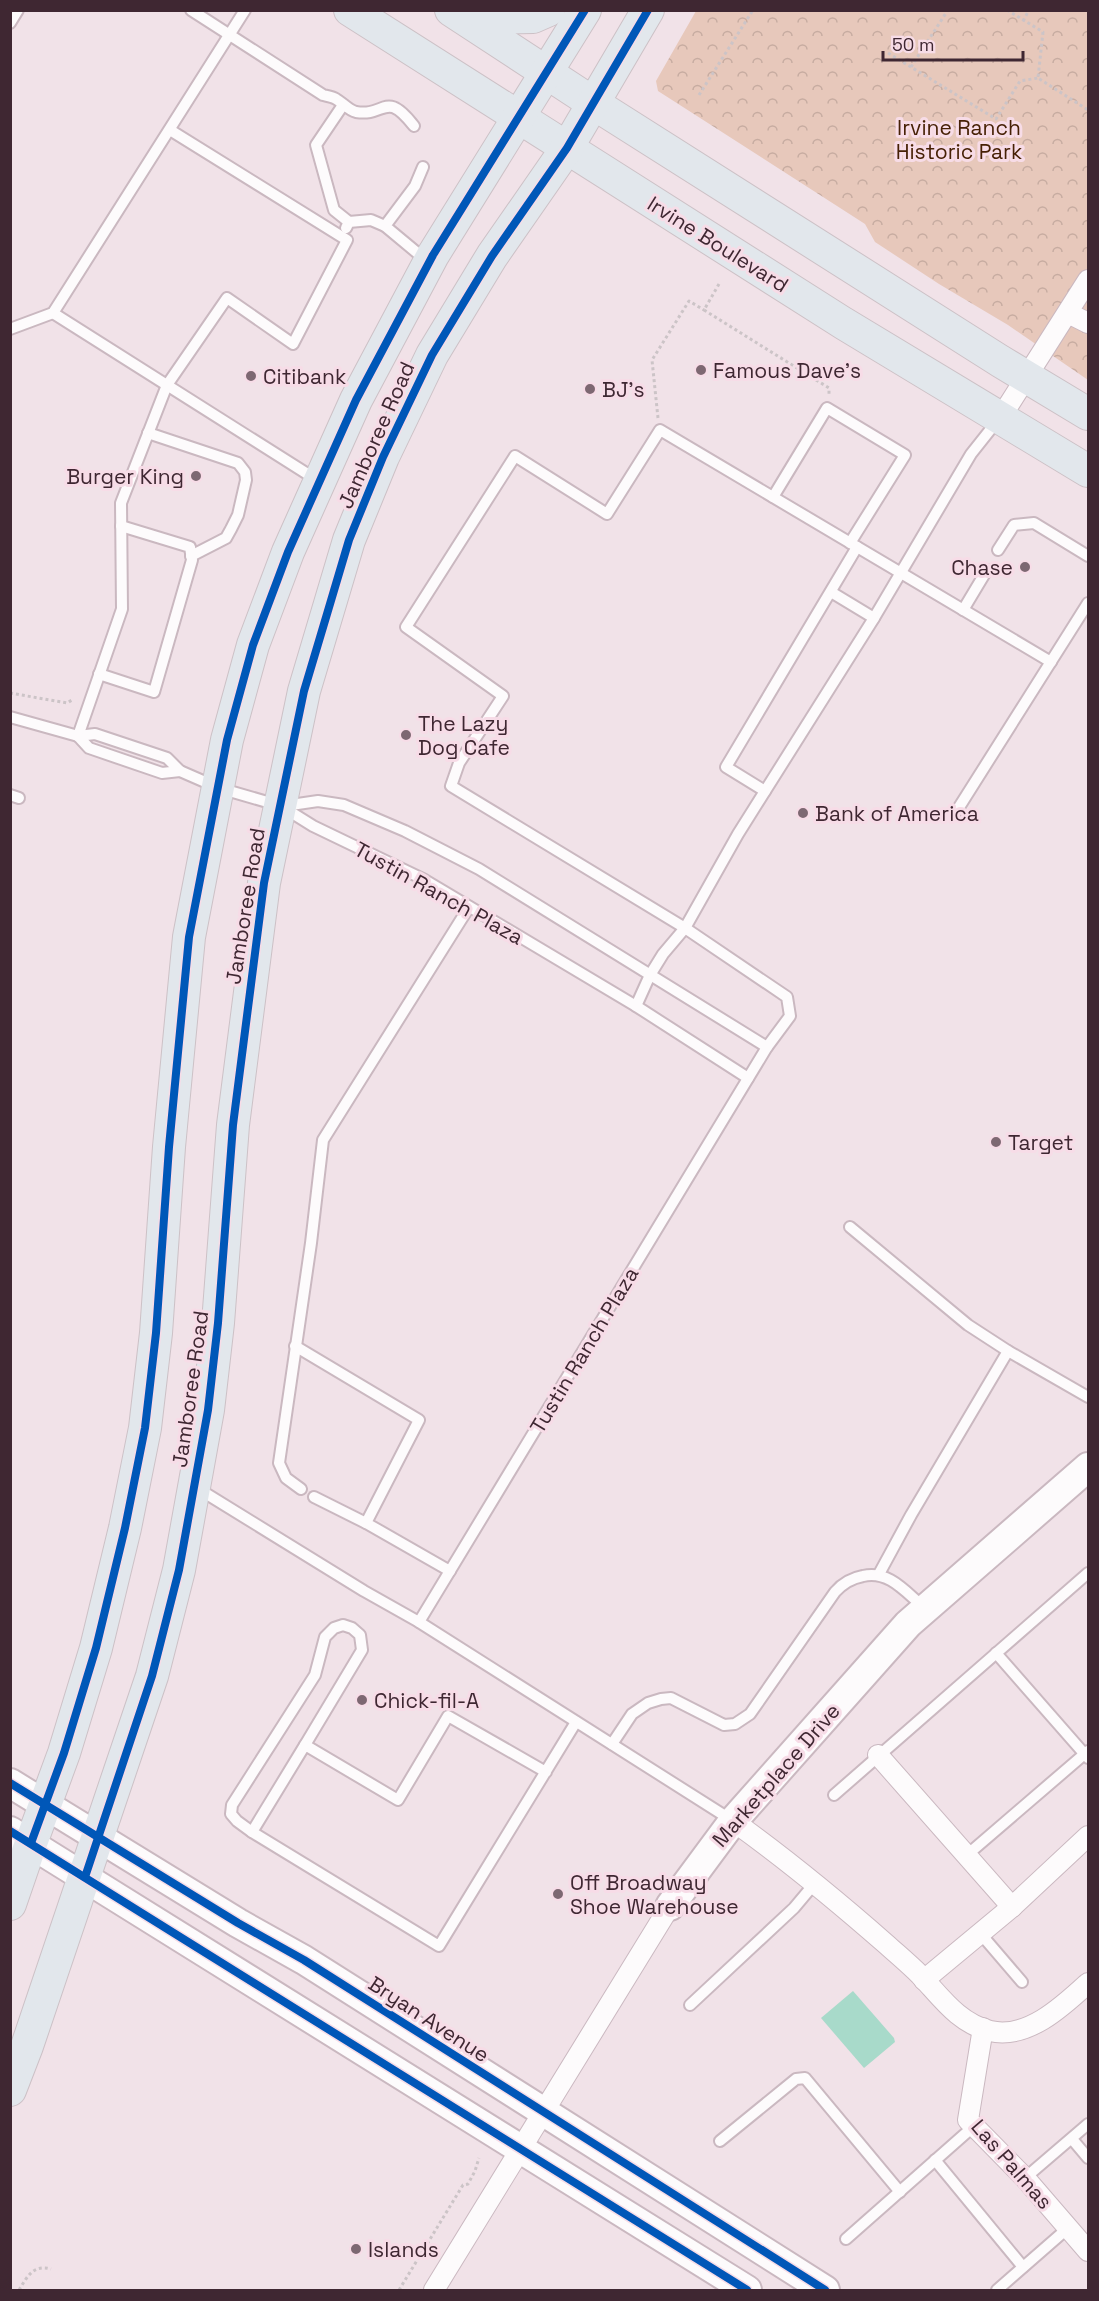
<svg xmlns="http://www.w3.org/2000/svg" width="1099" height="2301" font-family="'Space Grotesk',sans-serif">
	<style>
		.park { fill: url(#park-crowns) }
		.water { fill: #a8daca }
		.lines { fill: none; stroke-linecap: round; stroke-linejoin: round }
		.lane-casing { stroke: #cab8c0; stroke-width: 14 }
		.street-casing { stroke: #cab8c0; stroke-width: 22 }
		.secondary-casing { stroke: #cab8c0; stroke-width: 32 }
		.primary-casing { stroke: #ccc1c6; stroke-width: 34 }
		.path { stroke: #ccc4c7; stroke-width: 3; stroke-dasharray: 3 3; stroke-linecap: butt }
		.lane { stroke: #fdfbfc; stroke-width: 10 }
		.street { stroke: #fdfbfc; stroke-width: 20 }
		.secondary { stroke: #fdfbfc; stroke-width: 28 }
		.primary { stroke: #e2e7ec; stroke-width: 32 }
		.cycleway-casing { stroke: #f7dce7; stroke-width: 11 }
		.cycleway { stroke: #0057b8; stroke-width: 8 }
		.poi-dot { fill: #7d6872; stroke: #f7dce7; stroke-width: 2 }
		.labels { text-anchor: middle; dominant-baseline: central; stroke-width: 6; stroke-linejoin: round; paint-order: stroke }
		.park-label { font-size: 21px; fill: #462005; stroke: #f7dce7 }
		.street-label { font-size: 21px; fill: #3f2732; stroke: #f7dce7 }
		.poi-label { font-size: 21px; fill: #3f2732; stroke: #f7dce7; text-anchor: start }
	</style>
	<defs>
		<pattern id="park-crowns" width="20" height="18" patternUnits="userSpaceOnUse" patternTransform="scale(1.5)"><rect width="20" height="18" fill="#e7c8bb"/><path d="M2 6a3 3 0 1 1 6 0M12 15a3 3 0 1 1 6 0" fill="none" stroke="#c7aca1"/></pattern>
	</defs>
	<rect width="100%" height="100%" fill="#f1e2e8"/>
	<polygon class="park" points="696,11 1088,11 1088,380 1008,325 939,284 875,242 865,224 658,91 656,81"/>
	<polygon class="water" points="853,1991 894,2038 895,2042 864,2068 821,2018"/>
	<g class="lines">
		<defs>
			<g id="lane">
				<path d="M191,10L323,95C327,96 333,97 336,99C343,103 348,110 356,112C386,117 385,89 414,126"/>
				<polyline points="10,23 18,10"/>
				<polyline points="343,105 316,145 334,210 349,222"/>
				<polyline points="423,167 415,186 385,226 427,261"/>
				<polyline points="346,228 349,222 371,220 385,226"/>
				<polyline points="53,313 317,480"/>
				<polyline points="10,329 53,313 245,10"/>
				<polyline points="148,433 238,463 245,472 246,480 238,515 231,529 226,538 191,556"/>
				<polyline points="773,497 827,408 905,455 850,543"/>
				<polyline points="998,550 1014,525 1034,523 1088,556"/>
				<polyline points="831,592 874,618"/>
				<polyline points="963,610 987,570"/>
				<polyline points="99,674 154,692 192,560 190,547 121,526"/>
				<polyline points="10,717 78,736 95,734 167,758 180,771 219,788 281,806 313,826 423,879 636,1006 748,1078"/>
				<polyline points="78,736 122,609 121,503 167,385 227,298 293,344 347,240 170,130"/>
				<polyline points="78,736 89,748 162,773 180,771"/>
				<polyline points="765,791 726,767 857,547"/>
				<polyline points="10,795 19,798"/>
				<polyline points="956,812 1088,603"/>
				<polyline points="636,1006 650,975 663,954 685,928 738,834 874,618 971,454 998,420"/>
				<polyline points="767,1047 790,1016 787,997 685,928 451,786 459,763 503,696 406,627 515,456 607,514 660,430 1051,662"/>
				<polyline points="850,1227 968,1325 1008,1351 1088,1397"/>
				<polyline points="295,1346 419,1420 366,1523 450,1571"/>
				<polyline points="197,1488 364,1591 419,1622 767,1047 479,869 405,831 344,805 318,801 284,806"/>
				<polyline points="301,1489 286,1478 279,1463 311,1243 323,1140 469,907"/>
				<polyline points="314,1497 366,1523"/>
				<polyline points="879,1574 911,1515 1008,1351"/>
				<polyline points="419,1622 733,1821"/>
				<polyline points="996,1653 1088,1758"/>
				<path d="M612,1744L632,1714L648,1703L661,1699L671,1698L724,1725L735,1724L750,1714L835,1592C842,1584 852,1578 863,1576C890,1570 906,1593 926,1609"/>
				<polyline points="546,1772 448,1716 398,1800 305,1745 252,1832 439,1946 576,1722"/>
				<polyline points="834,1795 1088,1573"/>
				<polyline points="252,1832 237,1821 231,1814 232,1805 315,1675 325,1637 334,1628 343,1625 352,1628 360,1635 362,1650 305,1745"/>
				<polyline points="967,1855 1088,1751"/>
				<polyline points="980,1933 1022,1982"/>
				<polyline points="690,2005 794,1908 815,1883"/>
				<polyline points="1072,2139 1088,2158"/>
				<polyline points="720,2141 796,2079 805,2078 900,2192"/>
				<polyline points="935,2160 1023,2267"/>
				<polyline points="1025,2178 1088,2124"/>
				<polyline points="846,2239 974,2126"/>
				<polyline points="997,2290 1068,2228"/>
			</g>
			<g id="street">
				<polyline points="1068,313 1088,323"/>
				<polyline points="1001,417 1088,280"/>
				<polyline points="878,1755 1012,1907"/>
				<path d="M733,1821C786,1859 837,1901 886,1944C897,1954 909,1964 920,1975C941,1997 958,2023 990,2031C1027,2040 1063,2006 1088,1983"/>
				<polyline points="924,1980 1012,1907 1088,1836"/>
				<polyline points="983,2028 968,2120 1025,2178 1088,2251"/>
				<polyline points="434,2290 670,1906"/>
			</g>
			<g id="secondary">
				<polyline points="10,1783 238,1923 304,1960 825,2290"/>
				<polyline points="10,1831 747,2290"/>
				<polyline points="670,1906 733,1821 908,1624 1088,1467"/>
			</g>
			<g id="primary">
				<polyline points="350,10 843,323 1088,471"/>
				<polyline points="451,10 593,103 1000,361 1088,414"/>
				<polyline points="479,10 492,18 533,17 549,10"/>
				<polyline points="10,1904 31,1843 64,1753 96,1648 125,1528 145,1428 156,1333 169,1147 189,937 227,740 253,645 288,552 356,400 433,255 585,10"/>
				<polyline points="10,2090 27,2046 152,1676 179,1570 208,1410 218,1323 233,1125 264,883 304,691 349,540 383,457 432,355 492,256 567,148 648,10"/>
			</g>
		</defs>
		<use href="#lane" class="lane-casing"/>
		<use href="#street" class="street-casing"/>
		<use href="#secondary" class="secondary-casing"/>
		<use href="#primary" class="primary-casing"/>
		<g class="path">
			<polyline points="1007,10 1043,32 1038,78 1088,110"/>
			<polyline points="1023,21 1029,10"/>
			<polyline points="888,53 996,119 1020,81 1038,78"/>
			<polyline points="911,67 948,10"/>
			<polyline points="699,95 753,10"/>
			<polyline points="719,284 704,310 829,388 829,394"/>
			<polyline points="658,418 652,360 689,301 704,310"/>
			<polyline points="10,693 67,703 72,700"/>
			<path d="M19,2290C27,2277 33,2264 51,2269"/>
			<polyline points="399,2290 463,2185 468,2184 475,2171 479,2158"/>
		</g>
		<use href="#lane" class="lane"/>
		<use href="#street" class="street"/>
		<use href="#secondary" class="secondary"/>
		<use href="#primary" class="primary"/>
		<defs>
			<g id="cycleway">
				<polyline points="10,1783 238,1923 304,1960 825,2290"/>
				<polyline points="10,1831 747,2290"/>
				<polyline points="31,1843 64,1753 96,1648 125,1528 145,1428 156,1333 169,1147 189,937 227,740 253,645 288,552 356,400 433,255 585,10"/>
				<polyline points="85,1877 152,1676 179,1570 208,1410 218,1323 233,1125 264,883 304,691 327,614 349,540 383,457 432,355 492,256 567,148 648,10"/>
			</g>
		</defs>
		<use href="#cycleway" class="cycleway-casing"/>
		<use href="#cycleway" class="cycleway"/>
	</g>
	<g class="poi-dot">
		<circle cx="701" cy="370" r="6"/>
		<circle cx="251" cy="376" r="6"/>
		<circle cx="590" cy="389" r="6"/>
		<circle cx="196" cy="476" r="6"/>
		<circle cx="1025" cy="567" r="6"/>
		<circle cx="406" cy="735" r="6"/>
		<circle cx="803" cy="813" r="6"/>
		<circle cx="996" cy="1142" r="6"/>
		<circle cx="362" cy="1700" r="6"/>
		<circle cx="558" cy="1894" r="6"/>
		<circle cx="356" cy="2249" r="6"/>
	</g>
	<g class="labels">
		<g class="park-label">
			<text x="959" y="127">Irvine Ranch<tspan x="959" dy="24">Historic Park</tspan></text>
		</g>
		<g class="street-label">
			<text transform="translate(718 244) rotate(32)">Irvine Boulevard</text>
			<text transform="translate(376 435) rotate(-66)">Jamboree Road</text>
			<text transform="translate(439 893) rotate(29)">Tustin Ranch Plaza</text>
			<text transform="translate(245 906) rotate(-81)">Jamboree Road</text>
			<text transform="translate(584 1350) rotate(-59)">Tustin Ranch Plaza</text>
			<text transform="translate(190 1389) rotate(-82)">Jamboree Road</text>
			<text transform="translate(776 1775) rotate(-49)">Marketplace Drive</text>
			<text transform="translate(429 2019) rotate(33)">Bryan Avenue</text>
			<text transform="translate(1012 2164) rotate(49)">Las Palmas</text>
		</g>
		<g class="poi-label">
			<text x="713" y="370">Famous Dave's</text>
			<text x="263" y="376">Citibank</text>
			<text x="602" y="389">BJ's</text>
			<text x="184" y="476" text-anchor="end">Burger King</text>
			<text x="1013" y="567" text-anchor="end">Chase</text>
			<text x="418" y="723">The Lazy<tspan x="418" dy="24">Dog Cafe</tspan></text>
			<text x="815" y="813">Bank of America</text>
			<text x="1008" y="1142">Target</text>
			<text x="374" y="1700">Chick-fil-A</text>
			<text x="570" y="1882">Off Broadway<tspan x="570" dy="24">Shoe Warehouse</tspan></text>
			<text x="368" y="2249">Islands</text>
		</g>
	</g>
	<rect width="1099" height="2301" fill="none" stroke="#3f2732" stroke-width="24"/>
	<path d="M883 51v9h140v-9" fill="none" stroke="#3f2732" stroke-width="3"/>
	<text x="892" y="51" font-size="18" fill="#3f2732" stroke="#f7dce7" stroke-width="4.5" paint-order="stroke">50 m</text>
</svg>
